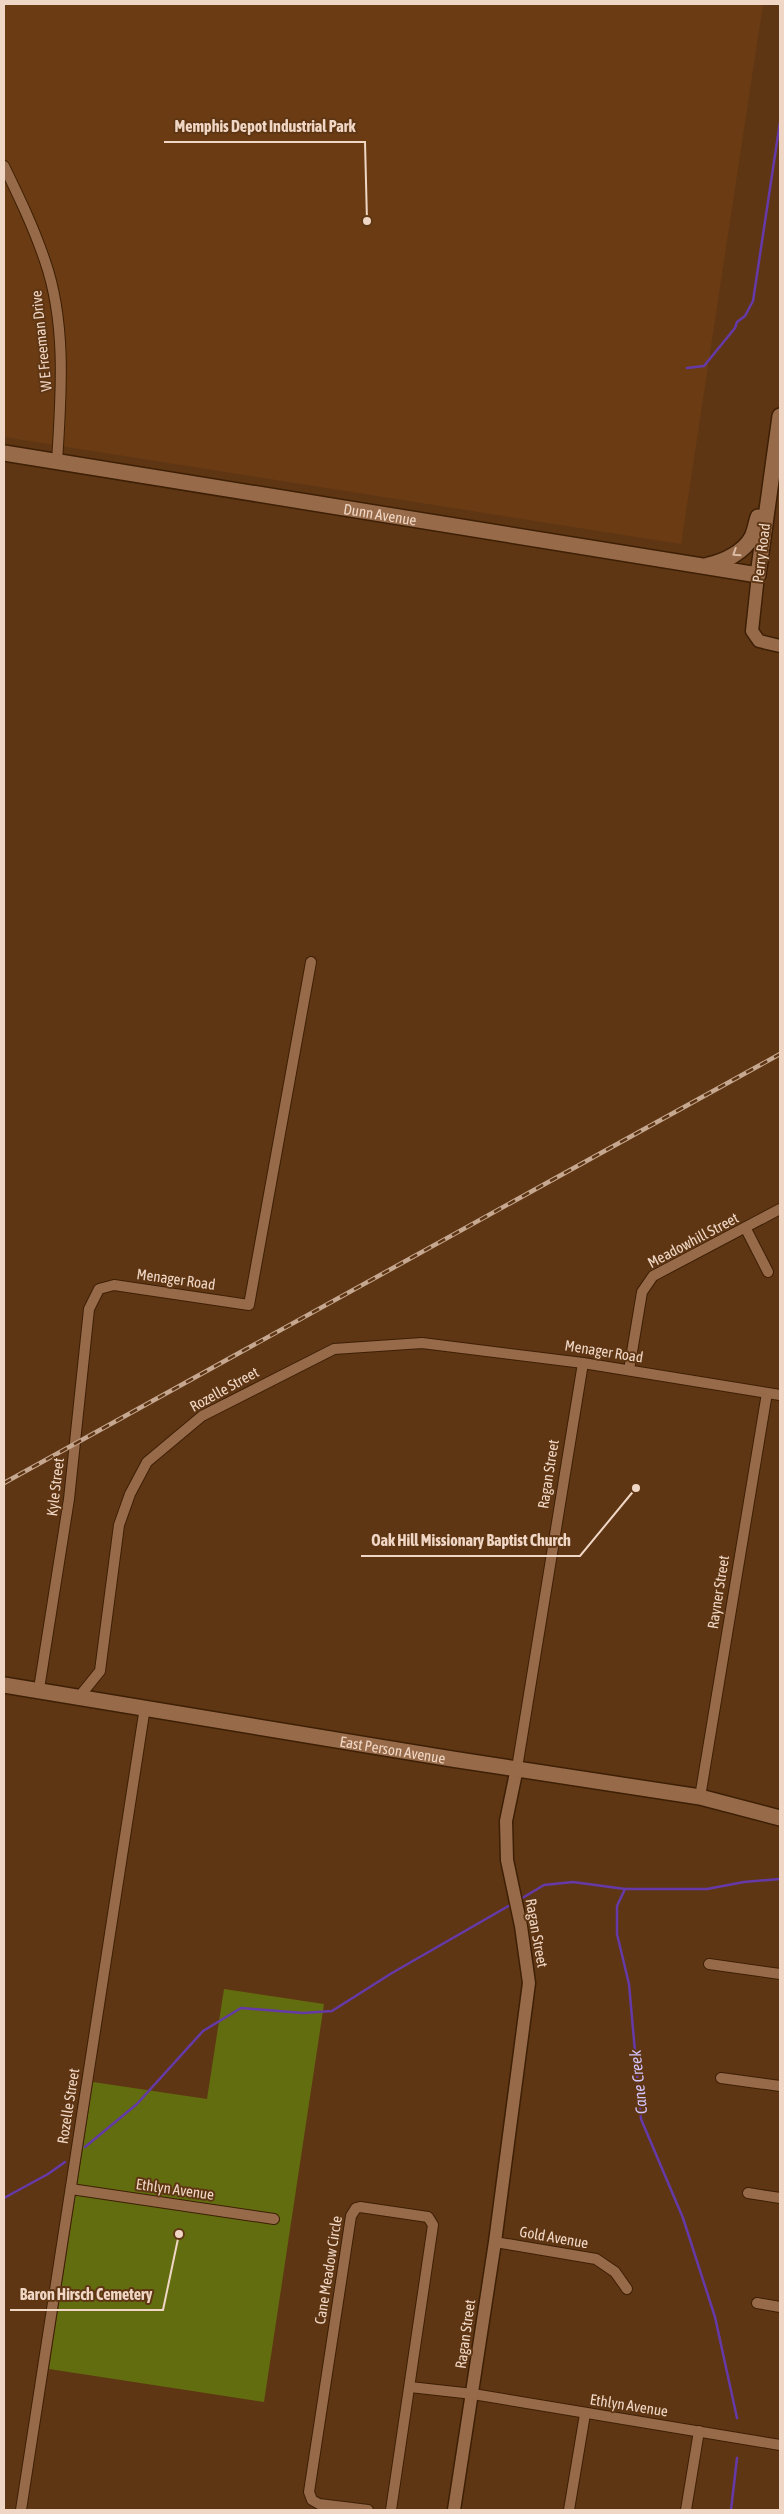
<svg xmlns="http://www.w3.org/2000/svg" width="784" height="2514" font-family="'Asap Condensed',sans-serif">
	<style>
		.built { fill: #6b3c13 }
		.green { fill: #626d0f }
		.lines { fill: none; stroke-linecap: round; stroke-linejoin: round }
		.stream { stroke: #653aa8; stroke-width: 2.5 }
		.minor-casing { stroke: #3d1f05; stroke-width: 12 }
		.tertiary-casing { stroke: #3d1f05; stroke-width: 15 }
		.secondary-casing { stroke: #3d1f05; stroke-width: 18 }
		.minor { stroke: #976a49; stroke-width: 10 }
		.tertiary { stroke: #976a49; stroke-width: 12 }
		.secondary { stroke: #976a49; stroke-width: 15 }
		.rail-casing { stroke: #c6a891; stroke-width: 4.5 }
		.rail { stroke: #5f3614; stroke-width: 2.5; stroke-dasharray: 8; stroke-linecap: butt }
		.oneway { stroke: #dabca6 }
		.labels { text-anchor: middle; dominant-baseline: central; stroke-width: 4; stroke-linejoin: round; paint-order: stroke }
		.street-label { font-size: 15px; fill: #f0d7c5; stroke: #5f3614 }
		.water-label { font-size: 16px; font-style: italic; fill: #d3c4fc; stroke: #5f3614 }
		.leader { fill: none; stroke: #f0d7c5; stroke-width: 2 }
		.callout-dot { fill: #f0d7c5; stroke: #5f3614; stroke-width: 2 }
		.callout-label { font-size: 16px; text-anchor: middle; font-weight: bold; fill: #f0d7c5; stroke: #5f3614; stroke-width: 4; stroke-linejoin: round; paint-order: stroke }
	</style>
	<rect width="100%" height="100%" fill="#5f3614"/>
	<polygon class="built" points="4,4 763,4 681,544 4,437"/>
	<polygon class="green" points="224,1989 324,2004 264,2402 49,2369 93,2082 207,2099"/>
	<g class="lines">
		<g class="stream">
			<polyline points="687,368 704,366 735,328 737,322 745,316 753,301 780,122"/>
			<polyline points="519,1900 544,1885 573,1882 625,1889"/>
			<polyline points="85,2147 137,2104 203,2031 241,2008 303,2013 332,2011 392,1973 512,1904"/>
			<polyline points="4,2198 48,2174 65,2162"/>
			<polyline points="737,2418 715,2317 683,2218 641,2119 629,1984 617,1934 617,1906 625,1889 707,1889 744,1882 780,1879"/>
			<polyline points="731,2510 737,2458"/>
		</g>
		<defs>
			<g id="minor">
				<path d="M4,166C19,197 34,228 45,261C67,324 61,396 57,462"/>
				<polyline points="746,1229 768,1272"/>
				<polyline points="629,1370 642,1292 653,1276 780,1209"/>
				<polyline points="39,1689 69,1499 89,1309 99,1289 114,1285 249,1305 311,962"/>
				<polyline points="79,1697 100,1671 119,1525 130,1494 147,1462 202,1416 334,1349 422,1343 583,1363 780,1395"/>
				<polyline points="517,1768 583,1363"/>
				<polyline points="700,1797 767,1393"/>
				<polyline points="709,1964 780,1974"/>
				<polyline points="721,2078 780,2086"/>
				<polyline points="71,2189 274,2219"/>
				<polyline points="748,2193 780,2198"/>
				<polyline points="495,2242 596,2259 615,2272 627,2289"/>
				<polyline points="757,2303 780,2307"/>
				<polyline points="410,2387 473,2394 780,2445"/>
				<polyline points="21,2510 145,1707"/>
				<polyline points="368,2510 319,2504 312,2500 309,2492 351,2216 356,2208 360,2207 428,2217 433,2225 391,2510"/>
				<polyline points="569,2510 585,2414"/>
				<polyline points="686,2510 699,2431"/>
			</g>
			<g id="tertiary">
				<polyline points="758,575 752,631 759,641 780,646"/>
				<polyline points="454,2510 495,2242 529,1983 521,1926 507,1860 506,1821 517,1768"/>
			</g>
			<g id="secondary">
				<path id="s1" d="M4,453L758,575L780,416"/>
				<path d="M708,565C724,562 744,552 752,537C755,531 756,523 758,517"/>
				<path id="s2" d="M4,1685L452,1759L700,1797L780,1818"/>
			</g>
		</defs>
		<use href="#minor" class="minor-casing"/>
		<use href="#tertiary" class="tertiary-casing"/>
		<use href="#secondary" class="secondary-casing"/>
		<use href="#minor" class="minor"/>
		<use href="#tertiary" class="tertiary"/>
		<use href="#secondary" class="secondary"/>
		<defs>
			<polyline id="rail" points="4,1483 780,1054"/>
		</defs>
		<use href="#rail" class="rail-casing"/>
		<use href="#rail" class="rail"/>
	</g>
	<defs><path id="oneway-chevron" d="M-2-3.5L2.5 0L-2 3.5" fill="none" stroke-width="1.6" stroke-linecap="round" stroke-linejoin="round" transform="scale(1.25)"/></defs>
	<use class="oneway" href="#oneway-chevron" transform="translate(736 553) rotate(147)"/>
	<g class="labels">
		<g class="street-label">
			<text transform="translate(41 341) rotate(-96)">W E Freeman Drive</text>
			<text stroke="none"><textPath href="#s1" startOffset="381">Dunn Avenue</textPath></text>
			<text transform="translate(761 553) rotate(-83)">Perry Road</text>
			<text transform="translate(693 1240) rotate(-28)">Meadowhill Street</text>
			<text transform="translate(176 1279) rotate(8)">Menager Road</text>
			<text transform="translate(604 1351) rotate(9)">Menager Road</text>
			<text transform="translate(224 1389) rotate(-29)">Rozelle Street</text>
			<text transform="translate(548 1474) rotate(-81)">Ragan Street</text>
			<text transform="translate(55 1487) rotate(-83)">Kyle Street</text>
			<text transform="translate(718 1592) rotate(-81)">Rayner Street</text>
			<text stroke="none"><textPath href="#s2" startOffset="394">East Person Avenue</textPath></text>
			<text transform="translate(537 1933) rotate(80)">Ragan Street</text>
			<text transform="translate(68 2106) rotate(-81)">Rozelle Street</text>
			<text transform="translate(175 2189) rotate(8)">Ethlyn Avenue</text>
			<text transform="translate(554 2237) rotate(10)">Gold Avenue</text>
			<text transform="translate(328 2270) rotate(-81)">Cane Meadow Circle</text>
			<text transform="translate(465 2334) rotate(-82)">Ragan Street</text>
			<text transform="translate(629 2405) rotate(9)">Ethlyn Avenue</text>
		</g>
		<g class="water-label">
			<text transform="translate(638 2082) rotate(-96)">Cane Creek</text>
		</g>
	</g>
	<path class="leader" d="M367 221L365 142H164M636 1488L580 1556H361M179 2234L163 2310H10"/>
	<g class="callout-dot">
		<circle cx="367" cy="221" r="5"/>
		<circle cx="636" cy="1488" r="5"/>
		<circle cx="179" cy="2234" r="5"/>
	</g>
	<g class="callout-label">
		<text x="265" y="132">Memphis Depot Industrial Park</text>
		<text x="471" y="1546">Oak Hill Missionary Baptist Church</text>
		<text x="86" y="2300">Baron Hirsch Cemetery</text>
	</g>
	<rect width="784" height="2514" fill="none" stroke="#f0d7c5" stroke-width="10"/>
</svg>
